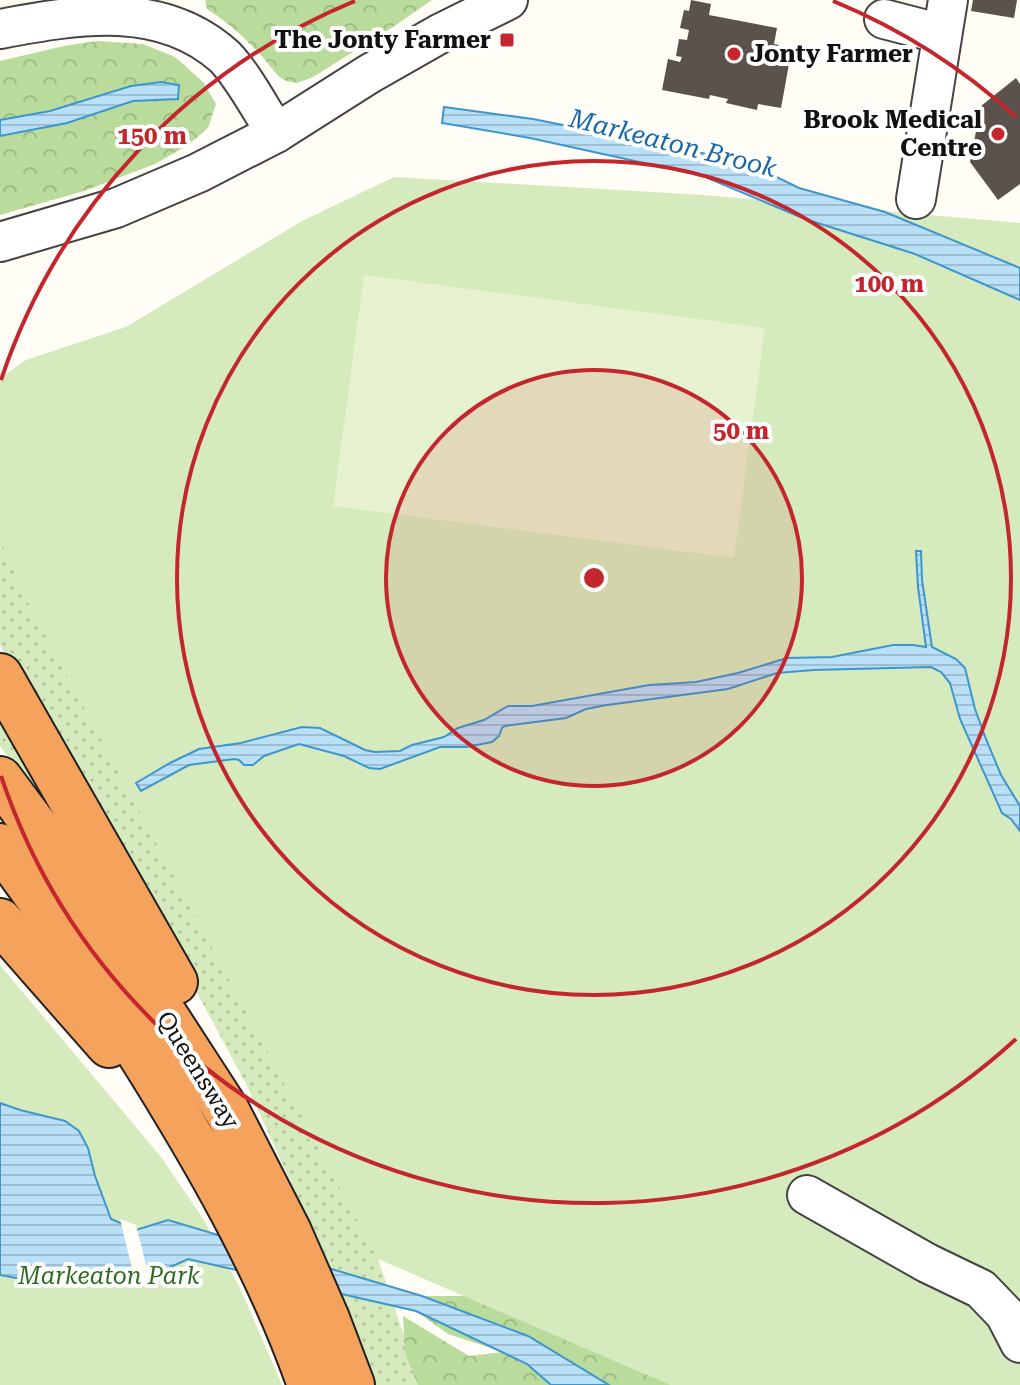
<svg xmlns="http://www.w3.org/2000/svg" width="1020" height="1385" font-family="'Roboto Serif',serif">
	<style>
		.grass { fill: url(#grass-dots) }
		.forest { fill: url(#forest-crowns) }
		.park { fill: #d5ebbd }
		.pitch { fill: #e6f2cf }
		.water { fill: url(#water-rules); stroke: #3f96cf; stroke-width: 2 }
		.pier { fill: #fffdf5 }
		.building { fill: #5a524d }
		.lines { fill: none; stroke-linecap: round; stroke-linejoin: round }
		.minor-casing { stroke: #444; stroke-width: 42 }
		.highway-casing { stroke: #222; stroke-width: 48 }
		.minor { stroke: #fff; stroke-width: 38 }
		.highway { stroke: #f5a25d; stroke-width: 44 }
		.ring { fill: none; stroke: #c4262e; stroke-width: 4 }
		.poi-dot { fill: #c4262e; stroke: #fff; stroke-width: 3 }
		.labels { text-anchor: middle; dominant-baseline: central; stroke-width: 8; stroke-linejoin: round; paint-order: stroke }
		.poi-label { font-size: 24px; font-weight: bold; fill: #111; stroke: #fff; text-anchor: end }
		.street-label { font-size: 24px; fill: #111; stroke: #fff }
		.park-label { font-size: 24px; font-style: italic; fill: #2f6b1f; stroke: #fff }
		.water-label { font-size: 26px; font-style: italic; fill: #1768a6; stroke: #fff }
		.centre { fill: #c4262e; stroke: #fff; stroke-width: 4 }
		.ring-label { font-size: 24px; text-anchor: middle; font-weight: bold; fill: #c4262e; stroke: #fff; stroke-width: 8; stroke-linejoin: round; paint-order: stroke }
	</style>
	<defs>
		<pattern id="grass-dots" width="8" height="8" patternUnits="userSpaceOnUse" patternTransform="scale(2)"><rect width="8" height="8" fill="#d5ebbd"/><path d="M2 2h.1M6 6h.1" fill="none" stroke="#b6c8a1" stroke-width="1.8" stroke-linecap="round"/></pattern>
		<pattern id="forest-crowns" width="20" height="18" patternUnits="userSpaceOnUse" patternTransform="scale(2)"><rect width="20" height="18" fill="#b9dc9c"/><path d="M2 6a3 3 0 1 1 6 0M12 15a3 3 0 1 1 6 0" fill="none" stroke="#9ebc85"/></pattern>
		<pattern id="water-rules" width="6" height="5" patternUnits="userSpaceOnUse" patternTransform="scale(2)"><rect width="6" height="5" fill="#b9e0f7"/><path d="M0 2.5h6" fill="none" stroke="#9ebfd3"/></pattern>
	</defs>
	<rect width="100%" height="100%" fill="#fffdf5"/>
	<g class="grass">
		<polygon points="0,539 27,600 378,1259 421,1385 373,1385 304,1211 246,1084 180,961 0,645"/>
		<polygon points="0,709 67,823 59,829 0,746"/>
	</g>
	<g class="forest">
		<polygon points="207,0 432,0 393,27 313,77 297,83 286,81 278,76 261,55 241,35 223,20 207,9 205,1"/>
		<polygon points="97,41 143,44 175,57 203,82 216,104 208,128 188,145 155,164 84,191 0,215 0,61 64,46"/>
		<polygon points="422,1296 465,1296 761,1385 609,1385 529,1337 527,1364 551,1385 418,1385 405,1353 403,1316 469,1356 503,1352 448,1334 416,1311"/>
	</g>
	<g class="park">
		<polygon points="394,177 704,195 1020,223 1020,1385 670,1385 378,1259 27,600 0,539 0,378 26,360 126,327 302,221"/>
		<polygon points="0,965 161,1157 204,1220 241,1290 282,1385 0,1385"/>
	</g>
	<polygon class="pitch" points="364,275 765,328 734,558 333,506"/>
	<g class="water">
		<polygon points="161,82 179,85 178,99 133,101 67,123 0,136 0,120 50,111 131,86"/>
		<polygon points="444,107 533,119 746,162 799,188 885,212 1020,268 1020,300 915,254 805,219 703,176 530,138 442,123"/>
		<polygon points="916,551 921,551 922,580 932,647 956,659 965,668 975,709 986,739 1001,775 1020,806 1020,831 1011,819 1002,813 960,719 950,683 941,672 931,667 814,670 777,673 728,689 607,705 586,709 566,718 505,726 502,728 499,736 492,742 466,747 440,747 380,769 369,768 344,756 299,744 264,756 253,765 244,765 239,760 234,759 189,765 141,791 136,783 170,763 199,749 241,743 302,727 320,728 365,750 375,752 400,751 412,745 444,737 458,728 484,720 508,706 532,706 649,685 696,682 738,673 787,658 832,657 893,645 913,645 926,647 918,587"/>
		<polygon points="0,1103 20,1110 65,1121 79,1131 88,1148 95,1176 111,1219 136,1230 168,1220 422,1296 528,1336 609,1385 551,1385 527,1364 416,1311 188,1259 135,1283 129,1284 38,1282 0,1275"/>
	</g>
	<polygon class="pier" points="120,1219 136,1225 150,1281 144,1283 136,1285"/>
	<g class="building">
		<polygon points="691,0 711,4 709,15 777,28 774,44 785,46 791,53 781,108 758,104 757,110 726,103 728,99 710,95 709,99 662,90 668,59 680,62 682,57 676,56 679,39 687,40 689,30 680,28 684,10 689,11"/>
		<polygon points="973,0 1017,0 1014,18 971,11"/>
		<polygon points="1016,78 1020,84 1020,184 998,200 970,162 981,106"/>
	</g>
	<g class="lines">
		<defs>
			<g id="minor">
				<polyline points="884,19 942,34"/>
				<path d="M0,29C79,14 162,0 225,57C244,77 261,110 276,133"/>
				<polyline points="916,199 948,0"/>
				<polyline points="0,242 116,208 198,173 276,133 369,74 441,33 508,0"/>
				<polyline points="807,1195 927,1263 981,1289 1005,1314 1020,1343"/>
			</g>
			<g id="highway">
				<polyline points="0,676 175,982"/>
				<polyline points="0,779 91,901 227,1111 289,1232 327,1319 352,1385"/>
				<path d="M0,846C50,911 94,980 137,1049C203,1154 269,1267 310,1385"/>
				<polyline points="0,921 109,1045"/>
			</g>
		</defs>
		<use href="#minor" class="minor-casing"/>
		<use href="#highway" class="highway-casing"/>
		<use href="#minor" class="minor"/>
		<use href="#highway" class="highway"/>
	</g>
	<circle cx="594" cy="578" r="208" fill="#c4262e" fill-opacity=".12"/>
	<g class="ring">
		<circle cx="594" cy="578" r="208"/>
		<circle cx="594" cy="578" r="417"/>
		<path d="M1016 1039A625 625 0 0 1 1 776M1 380A625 625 0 0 1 355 1M833 1A625 625 0 0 1 1016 117"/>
	</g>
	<g class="poi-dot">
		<rect x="499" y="32" width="16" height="16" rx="4"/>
		<circle cx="734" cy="54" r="8"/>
		<circle cx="998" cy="134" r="8"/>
	</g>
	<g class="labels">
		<g class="poi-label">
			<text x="491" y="40">The Jonty Farmer</text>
			<text x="750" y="54" text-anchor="start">Jonty Farmer</text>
			<text x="982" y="120">Brook Medical<tspan x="982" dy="28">Centre</tspan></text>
		</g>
		<g class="street-label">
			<text transform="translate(198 1070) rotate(58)">Queensway</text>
		</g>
		<g class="park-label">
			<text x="109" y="1276">Markeaton Park</text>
		</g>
		<g class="water-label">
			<text transform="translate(673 143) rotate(14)">Markeaton Brook</text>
		</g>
	</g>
	<circle cx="594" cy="578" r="12" class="centre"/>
	<g class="ring-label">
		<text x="152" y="144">150 m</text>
		<text x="889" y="292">100 m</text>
		<text x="741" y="439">50 m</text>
	</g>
</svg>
